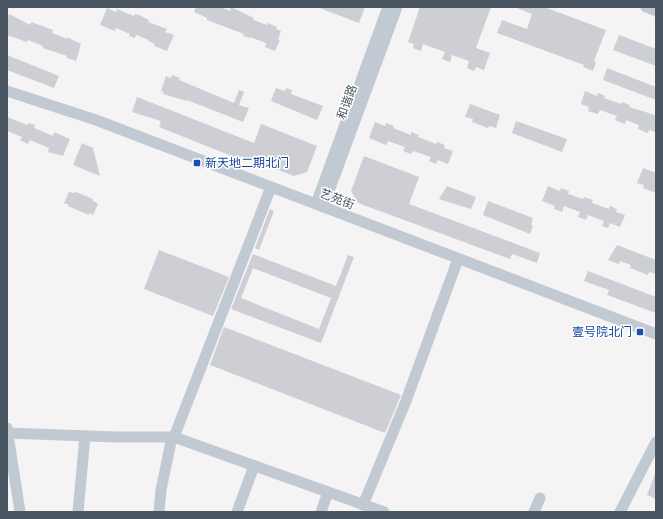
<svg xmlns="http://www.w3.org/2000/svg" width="663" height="519" font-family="Figtree,'Noto Sans SC',sans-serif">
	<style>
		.building { fill: #cdcfd5; fill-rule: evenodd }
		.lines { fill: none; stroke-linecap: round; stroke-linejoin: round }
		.minor { stroke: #c1cad2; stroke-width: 11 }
		.transit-dot { fill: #1a4fb4; stroke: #fff; stroke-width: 1.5 }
		.labels { text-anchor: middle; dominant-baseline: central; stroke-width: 3; stroke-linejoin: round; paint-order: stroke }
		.street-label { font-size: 12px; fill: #4a5661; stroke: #fff }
		.transit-label { font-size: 12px; fill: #164399; stroke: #fff; text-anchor: start }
	</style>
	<rect width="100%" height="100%" fill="#f5f3f3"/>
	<g class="building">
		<polygon points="196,7 220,7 230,11 231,7 254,18 253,20 267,25 268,23 277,27 276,29 281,31 278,39 280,40 275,51 265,47 266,43 250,37 250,38 243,36 244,34 207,20 207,18 194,12"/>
		<polygon points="317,7 365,7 359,23"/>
		<polygon points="420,7 491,7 476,48 490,53 484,70 476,67 474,71 467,68 469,61 452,55 450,62 442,59 445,52 423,44 421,51 413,48 414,44 408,42"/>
		<polygon points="514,7 544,7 606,30 594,61 596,62 593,71 583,67 584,65 497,33 502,20 527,29 532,14"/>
		<polygon points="107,8 116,12 117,9 134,16 135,14 139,15 149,20 148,22 167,29 165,32 174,35 167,51 154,46 155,44 148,41 149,40 136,35 135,38 129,36 130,34 116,28 115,31 100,25"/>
		<polygon points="9,14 30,25 31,22 53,30 52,33 67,39 67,37 81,44 76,61 67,58 67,56 43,48 43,46 28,40 27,42 7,35 7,20"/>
		<polygon points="619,35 656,49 656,66 613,50"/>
		<polygon points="7,55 59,76 54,88 7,70"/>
		<polygon points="607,68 656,87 656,100 603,80"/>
		<polygon points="172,75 180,78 179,80 234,103 239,90 244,92 239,105 249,108 243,122 187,100 187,101 163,94 164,92 161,91 166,76 171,78"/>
		<polygon points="276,88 285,91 286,88 292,90 291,94 323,106 317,120 271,101"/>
		<polygon points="585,91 597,96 598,93 605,96 604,98 621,104 622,102 630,105 629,107 655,115 656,132 649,130 648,133 638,129 639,125 626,120 625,124 615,120 617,116 600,110 598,114 588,111 589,107 581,104"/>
		<polygon points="137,97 254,143 261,124 317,146 307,172 294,176 241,156 239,159 159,127 161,121 132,112"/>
		<polygon points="470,104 500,115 496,128 489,126 488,128 472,122 473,119 465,117"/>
		<polygon points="7,117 27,125 28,123 35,125 34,128 53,136 54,132 70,139 63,156 48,152 49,148 30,140 28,144 20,140 22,137 7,131"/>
		<polygon points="516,121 567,139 562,152 512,133"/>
		<polygon points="375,122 385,126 386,123 394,126 393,128 411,135 411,132 419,135 418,137 436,144 437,142 445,145 444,148 453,151 448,164 438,160 436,164 429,161 431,157 413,151 411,154 403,151 405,147 388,141 386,145 369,138"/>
		<polygon points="82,143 93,148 100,176 73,165"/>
		<polygon points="364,156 419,177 409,204 540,253 537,263 512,254 510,259 358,203 351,191"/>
		<polygon points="643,168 656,173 656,193 643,188 644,185 637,183"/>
		<polygon points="447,186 476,197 471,209 439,199"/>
		<polygon points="548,186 560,191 561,188 569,191 568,194 583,199 584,197 593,200 592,203 609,209 610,206 617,209 616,212 625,215 620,227 610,223 608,228 602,226 604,221 588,215 586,220 578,217 580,212 564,206 562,212 554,209 555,206 542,201"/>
		<polygon points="69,192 73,193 76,192 93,199 92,200 98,204 93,215 89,213 89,215 68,206 69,205 64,203"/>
		<polygon points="488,201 533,218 531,225 533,226 530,234 483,215"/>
		<polygon points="270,209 274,211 259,250 255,248"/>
		<polygon points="617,245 656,260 656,274 649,272 648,275 630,268 631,265 620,261 619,264 608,260"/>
		<polygon points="159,250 229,277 213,316 144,289"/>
		<path d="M253,254L336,286L348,255L354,257L321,343L231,309ZM253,268L331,298L319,329L241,298Z"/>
		<polygon points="588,271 656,297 656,313 607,295 609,290 584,281"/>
		<polygon points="224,327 401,395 385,433 210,365"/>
		<polygon points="655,474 656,474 656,499 647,495"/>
	</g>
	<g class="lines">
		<g class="minor">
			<polyline points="646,7 656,11"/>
			<polyline points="7,91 96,120 656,334"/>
			<polyline points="316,204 388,7"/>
			<polyline points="323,207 397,7"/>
			<polyline points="7,428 20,512"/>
			<polyline points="7,433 116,437 174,437 384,512"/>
			<polyline points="174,437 271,187"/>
			<polyline points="363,505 406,401 458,259"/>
			<polyline points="78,512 85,436"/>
			<polyline points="159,512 161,490 172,437"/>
			<polyline points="237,512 254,466"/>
			<polyline points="321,512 328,492"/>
			<polyline points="534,512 540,498"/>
			<polyline points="620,512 656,442"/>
		</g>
	</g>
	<g class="transit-dot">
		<rect x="193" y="159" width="8" height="8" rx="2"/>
		<rect x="636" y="328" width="8" height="8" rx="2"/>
	</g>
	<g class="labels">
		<g class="street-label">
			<text transform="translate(347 102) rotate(-70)">和谐路</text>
			<text transform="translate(337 199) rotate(21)">艺苑街</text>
		</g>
		<g class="transit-label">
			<text x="205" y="163">新天地二期北门</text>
			<text x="632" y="332" text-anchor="end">壹号院北门</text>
		</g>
	</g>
	<rect width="663" height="519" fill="none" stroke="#4a5661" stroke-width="16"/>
</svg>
